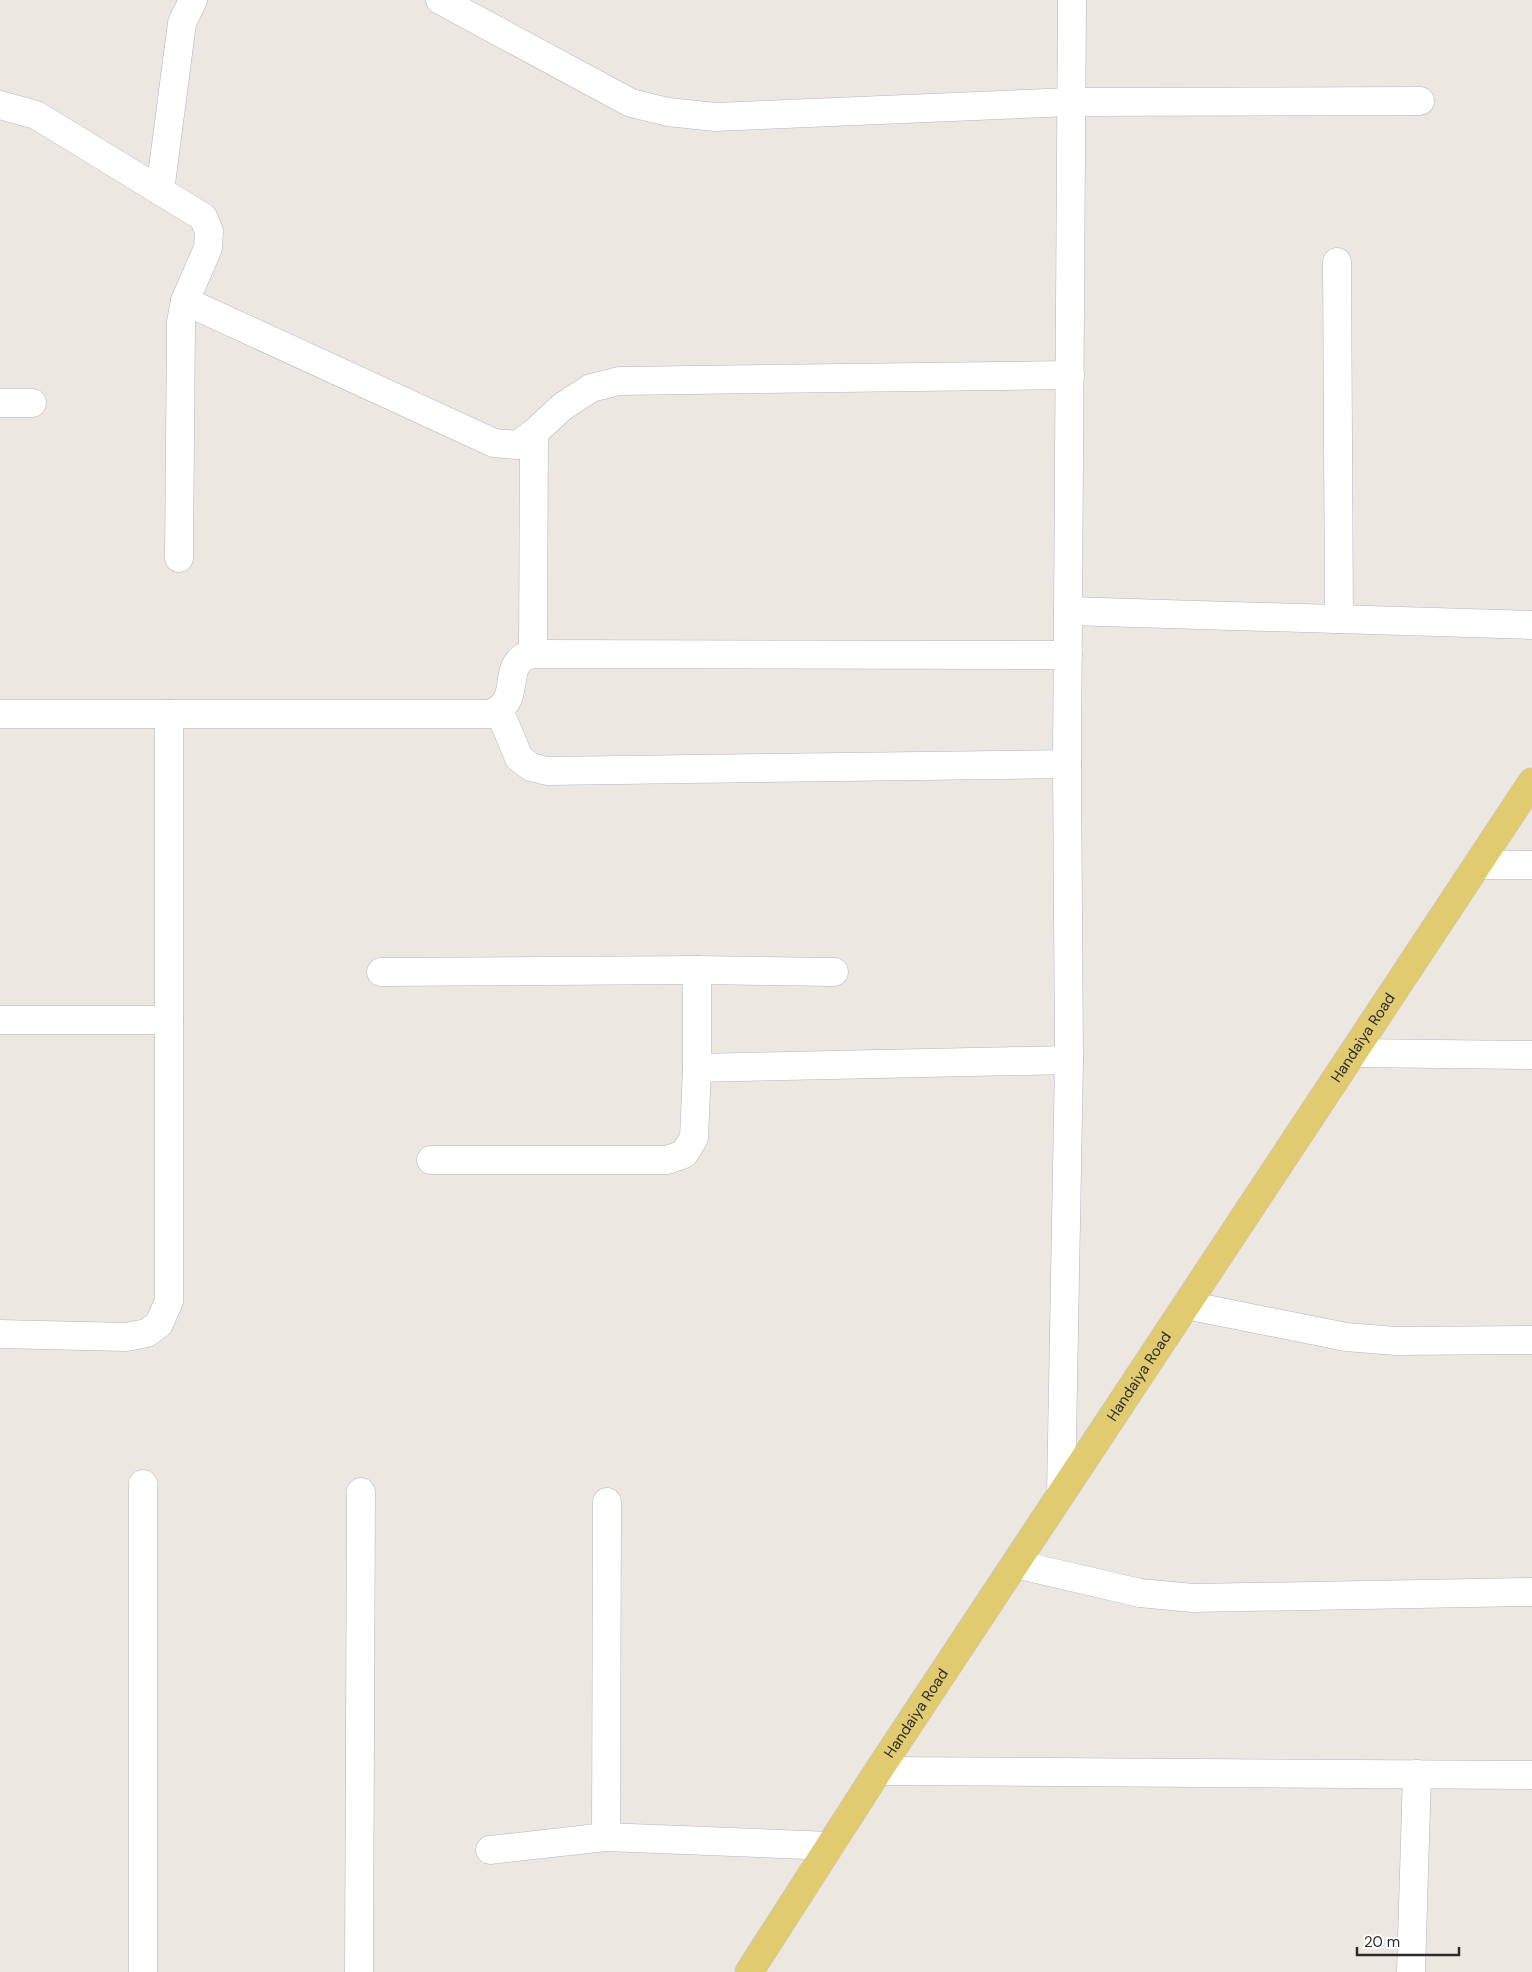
<svg xmlns="http://www.w3.org/2000/svg" width="1532" height="1972" font-family="'DM Sans',sans-serif">
	<style>
		.lines { fill: none; stroke-linecap: round; stroke-linejoin: round }
		.minor-casing { stroke: #b3b5be; stroke-width: 29 }
		.major-casing { stroke: #c4c4c4; stroke-width: 29 }
		.minor { stroke: #fff; stroke-width: 28 }
		.major { stroke: #e0cb71; stroke-width: 28 }
		.labels { text-anchor: middle; dominant-baseline: central; stroke-width: 5; stroke-linejoin: round; paint-order: stroke }
		.street-label { font-size: 15px; fill: #2c2c2c; stroke: #fff }
	</style>
	<rect width="100%" height="100%" fill="#ece7e0"/>
	<g class="lines">
		<defs>
			<g id="minor">
				<polyline points="440,0 631,103 668,112 715,117 1071,102 1420,101"/>
				<polyline points="0,105 36,115 203,217 209,231 208,248 185,301 181,322 179,558"/>
				<polyline points="160,191 182,23 193,0"/>
				<polyline points="1337,262 1339,619"/>
				<polyline points="185,301 494,443 518,445 534,433 562,407 591,388 619,381 1070,375"/>
				<polyline points="0,403 32,403"/>
				<polyline points="1068,611 1532,625"/>
				<polyline points="533,654 534,433"/>
				<polyline points="499,710 519,758 531,767 547,771 1067,764"/>
				<path d="M0,714H490C522,701 503,674 522,658C524,656 530,655 533,654L1068,655"/>
				<polyline points="1477,865 1532,865"/>
				<polyline points="381,972 697,970 834,972"/>
				<polyline points="0,1020 169,1020"/>
				<polyline points="1353,1053 1532,1055"/>
				<polyline points="697,1068 1069,1060"/>
				<polyline points="431,1160 667,1160 684,1154 694,1138 697,1068 697,970"/>
				<polyline points="1186,1305 1346,1337 1396,1341 1532,1340"/>
				<polyline points="0,1334 126,1337 147,1333 159,1324 169,1301 169,714"/>
				<polyline points="143,1484 143,1972"/>
				<polyline points="1061,1494 1069,1060 1067,764 1072,0"/>
				<polyline points="1015,1564 1140,1593 1193,1598 1532,1592"/>
				<polyline points="878,1771 1532,1775"/>
				<polyline points="606,1837 607,1502"/>
				<polyline points="490,1850 606,1837 830,1846"/>
				<polyline points="359,1972 361,1492"/>
				<polyline points="1411,1972 1417,1774"/>
			</g>
			<g id="major">
				<path id="s1" d="M749,1972L878,1771L1532,782"/>
			</g>
		</defs>
		<use href="#minor" class="minor-casing"/>
		<use href="#major" class="major-casing"/>
		<use href="#minor" class="minor"/>
		<use href="#major" class="major"/>
	</g>
	<g class="labels">
		<g class="street-label">
			<text stroke="none"><textPath href="#s1" startOffset="1118">Handaiya Road</textPath></text>
			<text stroke="none"><textPath href="#s1" startOffset="712">Handaiya Road</textPath></text>
			<text stroke="none"><textPath href="#s1" startOffset="308">Handaiya Road</textPath></text>
		</g>
	</g>
	<path d="M1357 1947v8h102v-8" fill="none" stroke="#2c2c2c" stroke-width="2.5"/>
	<text x="1364" y="1947" font-size="15" fill="#2c2c2c" stroke="#ffffff" stroke-width="4" paint-order="stroke">20 m</text>
</svg>
